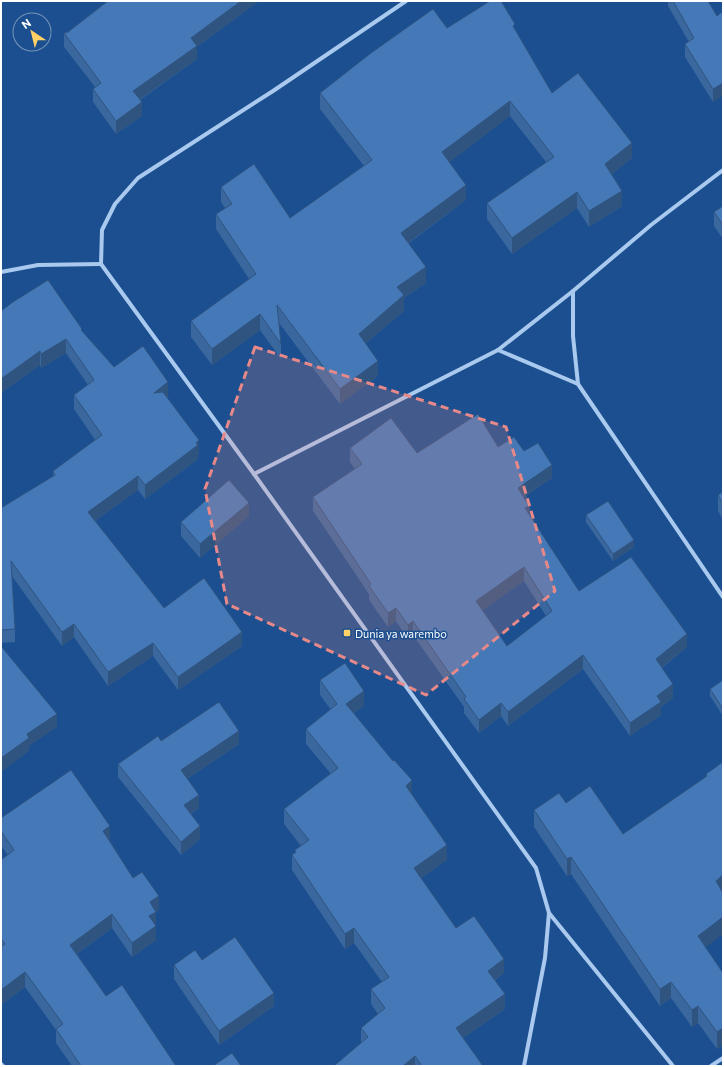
<svg xmlns="http://www.w3.org/2000/svg" width="724" height="1067" font-family="Commissioner,sans-serif">
	<style>
		.lines { fill: none; stroke-linecap: round; stroke-linejoin: round }
		.minor { stroke: #a9c9ee; stroke-width: 4 }
		.wall { fill: #3a679d; fill-rule: evenodd }
		.shaded-wall { fill: #305480 }
		.building { fill: #4478b7; stroke: #305480; fill-rule: evenodd }
		.marked { fill: #e88989; fill-opacity: 0.2; stroke: #e88989; stroke-width: 3; stroke-dasharray: 8 5; stroke-linejoin: round }
		.poi-dot { fill: #ffd166; stroke: #1b4f8f; stroke-width: 1.5 }
		.labels { text-anchor: middle; dominant-baseline: central; stroke-width: 3; stroke-linejoin: round; paint-order: stroke }
		.poi-label { font-size: 11px; fill: #fff; stroke: #1b4f8f; text-anchor: start }
	</style>
	<rect width="100%" height="100%" fill="#1b4f8f"/>
	<g class="lines">
		<g class="minor">
			<polyline points="406,1 273,91 138,178 115,204 102,230 101,264 254,474 536,868 549,913 545,958 524,1066"/>
			<polyline points="1,272 38,265 101,264"/>
			<polyline points="573,291 573,336 578,384 723,597"/>
			<polyline points="498,350 578,384"/>
			<polyline points="254,474 498,350 573,291 651,225 723,170"/>
			<polyline points="549,913 673,1066"/>
			<polyline points="1,1064 3,1066"/>
			<polyline points="711,1066 723,1058"/>
		</g>
	</g>
	<g class="wall">
		<polygon points="105,1 259,1 197,47 197,59 140,100 142,116 116,134 93,102 93,89 95,87 64,47 64,33 68,32 106,2"/>
		<polygon points="668,1 708,1 717,16 713,102 685,57 685,44 689,42 668,6"/>
		<polygon points="447,28 515,30 552,93 632,158 611,174 622,206 589,227 577,208 512,254 487,219 487,203 546,162 510,116 449,162 466,200 409,243 426,283 404,298 404,311 366,343 378,376 340,404 279,323 281,344 281,359 260,330 212,365 191,337 191,321 249,279 216,229 216,214 225,208 221,202 221,187 290,218 364,166 320,109 320,93"/>
		<polygon points="723,206 723,239 714,226 714,212"/>
		<polygon points="1,311 82,331 114,367 168,396 167,397 199,454 198,455 198,459 145,499 138,490 95,521 164,608 242,646 178,690 153,656 108,686 74,637 62,646 12,576 15,629 15,642 1,643 1,508 53,476 53,471 95,440 74,409 74,395 88,385 66,353 41,368 40,365 1,393"/>
		<path d="M498,447L524,451L552,478L524,497L529,515L579,591L687,647L662,668L673,698L661,707V715L630,736L583,669L508,726L501,716L479,733L464,713V707L413,635L408,639L396,621L388,627L369,600V594L313,511V497L355,469L350,462V448L417,453ZM524,581L546,616L507,646L482,610Z"/>
		<polygon points="723,492 723,520 718,511 718,495"/>
		<polygon points="586,515 634,547 613,561 586,522"/>
		<polygon points="249,516 200,558 181,536 181,522"/>
		<polygon points="320,680 364,706 354,713 412,795 447,860 421,878 456,928 504,973 495,980 505,1009 463,1038 483,1066 334,1066 361,1043 361,1028 378,1014 371,1004 371,989 382,982 354,943 345,949 292,870 292,855 295,853 295,850 301,846 284,824 284,809 331,774 306,744 306,729 331,710 320,695"/>
		<polygon points="723,680 723,716 710,696 710,689"/>
		<polygon points="161,741 239,744 187,779 199,808 191,814 200,839 181,855 118,777 118,764"/>
		<polygon points="723,762 705,947 723,973 723,1045 717,1049 698,1023 692,1027 671,998 660,1006 571,874 567,876 534,827 534,810 566,803 623,834 706,777 706,774"/>
		<polygon points="1,818 110,841 133,878 159,910 156,912 156,940 132,957 112,928 77,954 106,996 176,1066 72,1066 56,1043 56,1030 25,987 1,1005 1,860 8,855 1,846"/>
		<polygon points="202,960 274,1006 219,1045 174,979 174,965"/>
	</g>
	<g class="shaded-wall">
		<polygon points="241,1 259,1 197,47 197,59 133,104 133,91 191,38"/>
		<polygon points="723,83 723,96 713,102 713,89"/>
		<polygon points="510,101 510,116 442,168 442,152"/>
		<polygon points="142,102 142,116 116,134 116,121"/>
		<polygon points="632,143 632,158 605,180 605,164"/>
		<polygon points="466,185 466,200 401,248 401,233"/>
		<polygon points="622,191 622,206 589,227 589,211"/>
		<polygon points="577,192 577,208 512,254 512,238"/>
		<polygon points="426,267 426,283 404,298 404,311 359,349 359,334 397,287"/>
		<polygon points="260,314 260,330 212,365 212,349"/>
		<polygon points="66,339 66,353 41,368 41,354"/>
		<polygon points="40,351 40,365 1,393 1,379"/>
		<polygon points="378,361 378,376 340,404 340,389"/>
		<polygon points="168,382 168,396 154,406 154,393"/>
		<polygon points="199,440 199,454 198,455 198,459 145,499 145,485"/>
		<polygon points="552,465 552,478 518,501 518,488"/>
		<polygon points="138,476 138,490 88,526 88,512"/>
		<polygon points="249,503 249,516 200,558 200,544"/>
		<polygon points="529,506 529,519 525,508"/>
		<polygon points="634,540 634,547 613,561 613,554"/>
		<polygon points="524,567 524,581 476,615 476,601"/>
		<polygon points="396,608 396,621 388,627 388,613"/>
		<polygon points="413,621 413,635 408,639 408,625"/>
		<polygon points="74,624 74,637 62,646 62,632"/>
		<polygon points="242,632 242,646 178,690 178,677"/>
		<polygon points="687,634 687,647 656,672 656,659"/>
		<polygon points="153,643 153,656 108,686 108,672"/>
		<polygon points="583,655 583,669 508,726 508,712"/>
		<polygon points="673,684 673,698 661,707 661,715 630,736 630,723 657,696"/>
		<polygon points="364,691 364,706 346,718 346,704"/>
		<polygon points="501,703 501,716 479,733 479,720"/>
		<polygon points="57,714 57,727 29,746 29,751 1,772 1,758 27,734"/>
		<polygon points="239,731 239,744 181,783 181,770"/>
		<polygon points="412,780 412,795 406,801 406,786"/>
		<polygon points="199,795 199,808 184,818 184,805"/>
		<polygon points="110,826 110,841 103,845 103,831"/>
		<polygon points="200,826 200,839 181,855 181,842"/>
		<polygon points="447,845 447,860 414,883 414,868"/>
		<polygon points="571,857 571,874 567,876 567,859"/>
		<polygon points="723,875 723,892 716,881"/>
		<polygon points="159,896 159,910 156,912 156,940 132,957 132,943 150,902"/>
		<polygon points="112,914 112,928 70,959 70,945"/>
		<polygon points="723,917 723,934 698,953 698,936"/>
		<polygon points="354,928 354,943 345,949 345,934"/>
		<polygon points="504,959 504,973 488,985 488,971"/>
		<polygon points="25,972 25,987 1,1005 1,990"/>
		<polygon points="671,982 671,998 660,1006 660,989"/>
		<polygon points="274,993 274,1006 219,1045 219,1031"/>
		<polygon points="505,994 505,1009 456,1043 456,1028"/>
		<polygon points="698,1006 698,1023 692,1027 692,1010"/>
		<polygon points="723,1028 723,1045 717,1049 717,1032"/>
		<polygon points="415,1056 415,1066 403,1066"/>
	</g>
	<g class="building">
		<polygon points="108,1 241,1 191,38 197,46 133,91 142,102 116,121 93,89 101,83 64,33 68,32"/>
		<polygon points="490,1 501,1 515,24 513,26 552,93 578,73 632,143 605,164 622,191 589,211 577,192 512,238 487,203 554,157 510,101 442,152 466,185 401,233 426,267 397,287 404,295 359,334 378,361 340,389 277,305 281,344 260,314 212,349 191,321 256,274 216,214 232,204 221,187 254,164 290,218 372,160 320,93 371,53 433,9 447,28"/>
		<polygon points="673,1 708,1 717,16 723,11 723,83 713,89 685,44 694,38"/>
		<polygon points="723,206 723,225 714,212"/>
		<polygon points="48,280 82,329 81,330 114,367 143,346 168,382 154,393 163,392 199,440 196,443 198,445 145,485 138,476 88,512 164,608 204,578 242,632 178,677 153,643 108,672 74,624 62,632 11,561 15,629 1,630 1,508 55,475 53,471 102,435 74,395 94,380 66,339 41,354 40,351 1,379 1,311 13,302"/>
		<path d="M478,414L498,447L514,437L524,451L538,443L552,465L518,488L529,506L525,508L579,591L631,557L687,634L656,659L673,684L657,696L661,702L630,723L583,655L508,712L501,703L479,720L464,699L466,697L413,621L408,625L396,608L388,613L369,586L371,584L313,497L362,464L350,448L391,418L417,453ZM524,567L552,611L507,646L476,601Z"/>
		<polygon points="229,480 249,503 200,544 181,522"/>
		<polygon points="723,492 723,504 718,495"/>
		<polygon points="608,501 634,540 613,554 586,515"/>
		<polygon points="1,646 57,714 27,734 29,738 1,758"/>
		<polygon points="345,663 364,691 346,704 393,761 394,760 412,780 406,786 447,845 414,868 456,928 474,916 504,959 488,971 505,994 456,1028 483,1066 422,1066 415,1056 403,1066 334,1066 368,1037 361,1028 385,1008 371,989 389,977 354,928 345,934 292,855 296,852 295,850 309,840 284,809 338,768 306,729 337,704 320,680"/>
		<polygon points="723,680 723,709 710,689"/>
		<polygon points="219,702 239,731 181,770 199,795 184,805 200,826 181,842 118,764 158,736 161,741"/>
		<polygon points="723,762 723,875 716,881 723,893 723,917 698,936 723,973 723,1028 717,1032 698,1006 692,1010 671,982 660,989 571,857 567,859 534,810 559,793 566,803 590,786 623,834 707,776 706,774"/>
		<polygon points="71,770 110,826 103,831 133,878 142,872 159,896 150,902 156,912 149,916 156,926 132,943 112,914 70,945 106,996 122,985 176,1066 81,1066 56,1029 63,1024 25,972 1,990 1,947 5,944 1,939 1,860 14,850 1,831 1,818"/>
		<polygon points="235,937 274,993 219,1031 174,965 195,950 202,960"/>
		<polygon points="232,1053 241,1066 213,1066"/>
	</g>
	<path class="marked" d="M255,347L506,427L555,591L426,695L227,604L205,489Z"/>
	<rect class="poi-dot" x="343" y="629" width="8" height="8" rx="2"/>
	<g class="labels">
		<g class="poi-label">
			<text x="355" y="633">Dunia ya warembo</text>
		</g>
	</g>
	<rect width="724" height="1067" fill="none" stroke="#ffffff" stroke-width="4"/>
	<g transform="translate(32 32) rotate(325)"><circle r="19" fill="#1b4f8f" stroke="#7695bc"/>
	<path d="M0-3L7 15L0 10L-7 15Z" fill="#ffd166"/>
	<text y="-6" font-size="11" font-weight="bold" text-anchor="middle" fill="#ffffff">N</text>
	</g>
</svg>
